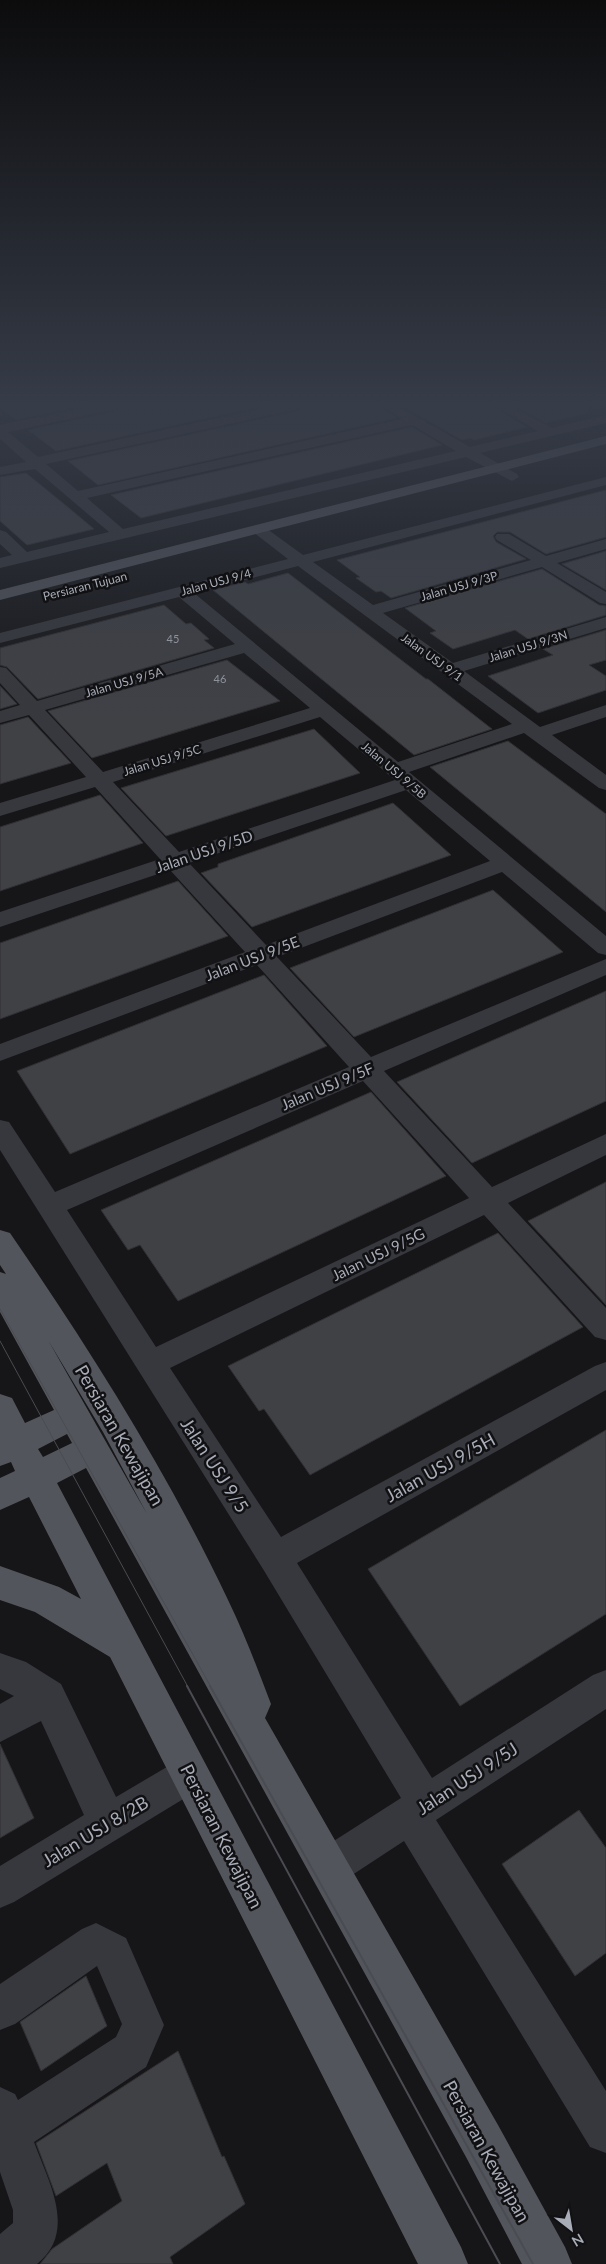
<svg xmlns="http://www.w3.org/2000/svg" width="606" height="2264" font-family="Lato,sans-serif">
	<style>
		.building { fill: #404145; stroke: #303034 }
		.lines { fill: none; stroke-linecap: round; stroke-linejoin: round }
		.minor { fill: #37383d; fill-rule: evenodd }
		.major { fill: #53555c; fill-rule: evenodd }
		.tram-far1 { stroke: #4a4c52; stroke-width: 1 }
		.tram { stroke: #4a4c52; stroke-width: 2 }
		.labels { text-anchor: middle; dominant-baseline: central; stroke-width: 5; stroke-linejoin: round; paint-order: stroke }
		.far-number-label { font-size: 11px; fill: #8e929b }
		.far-street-label { font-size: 12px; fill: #a8adb8; stroke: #111113 }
		.street-label { font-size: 15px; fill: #a8adb8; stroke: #111113 }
		.near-street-label { font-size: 18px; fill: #a8adb8; stroke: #111113 }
	</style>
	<rect width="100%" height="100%" fill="#161618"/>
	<g class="building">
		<polygon points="0,405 86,405 16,420 0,408"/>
		<polygon points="125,405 268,405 56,451 28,430 117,411"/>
		<polygon points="306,405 378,405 397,418 98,485 68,461 298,411"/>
		<polygon points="400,405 490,405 527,427 474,440 470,438 462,440"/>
		<polygon points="513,405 587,405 588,413 546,423"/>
		<polygon points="412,427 442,445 141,518 111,495"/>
		<polygon points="26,473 69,508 94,529 27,545 0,521 0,477"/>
		<polygon points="606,490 606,537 546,554 510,532 497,532 493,536 496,542 526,559 391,598 381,591 376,592 356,578 360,577 337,560"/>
		<polygon points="606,551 606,590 562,564"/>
		<polygon points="542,569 599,605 606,606 606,615 528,639 515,630 453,649 430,633 436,631 405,608"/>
		<polygon points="288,573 426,679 428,679 492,729 414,755 213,590 245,582 248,584"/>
		<polygon points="164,605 186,624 191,623 209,639 204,640 214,648 38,699 7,667 0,665 0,648"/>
		<polygon points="606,630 606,660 589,665 606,676 606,690 538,713 488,676 553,655 543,649"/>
		<polygon points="227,660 280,701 92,758 48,711"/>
		<polygon points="0,686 17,704 0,709"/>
		<polygon points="28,717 71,763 0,784 0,725"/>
		<polygon points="314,729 360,773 166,836 121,788"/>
		<polygon points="508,741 606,814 606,912 430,767"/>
		<polygon points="100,795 143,843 0,891 0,827"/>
		<polygon points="393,803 451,855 252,927 201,873 218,867 218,864"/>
		<polygon points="178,881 228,936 0,1019 0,943"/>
		<polygon points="493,890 563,952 354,1037 290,968"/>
		<polygon points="264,975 327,1046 70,1154 17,1071"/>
		<polygon points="606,991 606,1101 472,1163 397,1082"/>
		<polygon points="371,1092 446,1176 178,1301 140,1245 128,1250 101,1210"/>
		<polygon points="606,1182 606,1305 528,1221"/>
		<polygon points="498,1233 583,1327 310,1475 264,1409 259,1411 228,1366"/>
		<polygon points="606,1430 606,1614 460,1706 368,1569"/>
		<polygon points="0,1744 34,1818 0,1838"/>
		<polygon points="579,1810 606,1848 606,1953 575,1976 502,1864"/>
		<polygon points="86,1976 107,2026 41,2071 20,2022"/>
		<polygon points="178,2051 222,2157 224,2156 245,2204 170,2257 173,2264 40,2264 52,2249 122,2201 107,2163 56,2196 36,2143"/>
	</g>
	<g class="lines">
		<g class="minor">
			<path d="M96,405H123L117,409L8,432L38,457L278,405H304L298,409L46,464L78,491L402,419L380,405H396L470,447L538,431L492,405H509L552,428L606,415V423L480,453L517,474L519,477L512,481L466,457L0,568V558L12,555L0,544V530L6,532L27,552L109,532L35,469L0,475V467L26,462L0,439V425ZM412,425L456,451L123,529L87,498Z"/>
			<path d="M606,477V485L313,562L373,605L531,560L497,540L495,537L497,534H509L546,556L606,539V549L557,563L606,592V604L600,603L542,567L383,613L453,663L606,617V628L464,671L540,727L606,705V717L552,735L606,775V790L599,788L524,733L409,772L606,936V955L598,953L502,872L277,957L371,1057L606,959V975L384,1071L492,1187L606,1134V1155L508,1203L606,1308V1340L595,1337L484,1215L170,1368L281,1537L595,1366L606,1362V1390L297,1563L432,1778L593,1675L606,1670V1709L436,1820L606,2091V2153L590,2147L404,1841L343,1881L329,1887L315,1881L309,1867L315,1853L401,1798L263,1569L0,1150V1120L9,1122L55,1192L349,1067L257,965L0,1061V1044L245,952L170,870L0,927V912L160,859L95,787L0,816V803L86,777L29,715L0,723V711L20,705L0,683V667L6,668L37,701L235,644L179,597L0,643V633L288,559L253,532L250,529L253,526H263L303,555ZM298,566L512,724L398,762L194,593ZM244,653L310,708L103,772L45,710ZM320,717L395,780L179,852L113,782ZM406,790L490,861L266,945L189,863ZM363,1081L469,1198L156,1347L67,1210Z"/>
			<polygon points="0,1653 26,1662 61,1684 116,1797 177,1761 190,1755 203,1761 209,1774 203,1787 14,1902 0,1908 0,1866 84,1815 41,1721 0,1742 0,1704 14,1696 0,1689"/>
			<path d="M96,1923L126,1938L164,2025L146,2067L34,2142C48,2181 78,2231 37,2264H0V2234L13,2223V2210L0,2172V2087L15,2094L18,2100L116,2037L122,2024L97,1966L15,2024L0,2030V1984L82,1929Z"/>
		</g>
		<g class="major">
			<polygon points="606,436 606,444 0,600 0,590"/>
			<path d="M0,1230L10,1233C91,1351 168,1473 229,1602C245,1635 258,1670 271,1704L265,1718L498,2125L565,2247L572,2264H522L466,2157L86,1468L57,1483L461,2247L468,2264H418L110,1657L35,1612L0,1600V1566L59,1587L81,1599L29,1497L0,1510V1478L15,1471L11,1462L0,1466V1394L12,1398L25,1423L54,1410L0,1312V1272L6,1274L0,1265ZM48,1340L103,1432L147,1514ZM67,1434L72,1443L43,1457L38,1449Z"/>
		</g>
		<g class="tram-far1">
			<polyline points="0,1309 211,1687"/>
			<polyline points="0,1341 188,1687"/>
		</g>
		<g class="tram">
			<polyline points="187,1686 500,2264"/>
			<polyline points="210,1686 533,2264"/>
		</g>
	</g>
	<linearGradient id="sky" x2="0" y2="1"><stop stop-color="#0c0c0d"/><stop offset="0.56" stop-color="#363c48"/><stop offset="1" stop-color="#363c48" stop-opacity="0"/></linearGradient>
	<rect width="606" height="722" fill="url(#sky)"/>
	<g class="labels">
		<g class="far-number-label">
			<text x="173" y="638">45</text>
			<text x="220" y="678">46</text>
		</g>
		<g class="far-street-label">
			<text transform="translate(216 582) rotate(-15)">Jalan USJ 9/4</text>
			<text transform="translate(85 586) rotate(-14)">Persiaran Tujuan</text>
			<text transform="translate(459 586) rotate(-16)">Jalan USJ 9/3P</text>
			<text transform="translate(528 646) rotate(-17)">Jalan USJ 9/3N</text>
			<text transform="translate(432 657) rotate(36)">Jalan USJ 9/1</text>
			<text transform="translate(124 682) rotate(-16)">Jalan USJ 9/5A</text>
			<text transform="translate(162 760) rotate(-17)">Jalan USJ 9/5C</text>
			<text transform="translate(394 770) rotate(40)">Jalan USJ 9/5B</text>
		</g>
		<g class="street-label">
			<text transform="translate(204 851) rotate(-19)">Jalan USJ 9/5D</text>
			<text transform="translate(252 958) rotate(-21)">Jalan USJ 9/5E</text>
			<text transform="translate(327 1086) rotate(-23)">Jalan USJ 9/5F</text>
			<text transform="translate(378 1254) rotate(-26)">Jalan USJ 9/5G</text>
		</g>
		<g class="near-street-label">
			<text transform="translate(120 1435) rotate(60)">Persiaran Kewajipan</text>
			<text transform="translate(215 1465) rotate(57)">Jalan USJ 9/5</text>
			<text transform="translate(440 1467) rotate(-29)">Jalan USJ 9/5H</text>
			<text transform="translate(467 1778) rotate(-33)">Jalan USJ 9/5J</text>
			<text transform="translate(95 1831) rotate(-31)">Jalan USJ 8/2B</text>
			<text transform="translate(222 1836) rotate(63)">Persiaran Kewajipan</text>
			<text transform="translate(487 2151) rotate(61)">Persiaran Kewajipan</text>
		</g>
	</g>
	<g transform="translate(571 2229) rotate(149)" stroke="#111113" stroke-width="4" paint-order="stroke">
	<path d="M0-4L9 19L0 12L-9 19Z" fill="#a8adb8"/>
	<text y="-8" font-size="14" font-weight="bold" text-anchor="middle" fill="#a8adb8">N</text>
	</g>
</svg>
